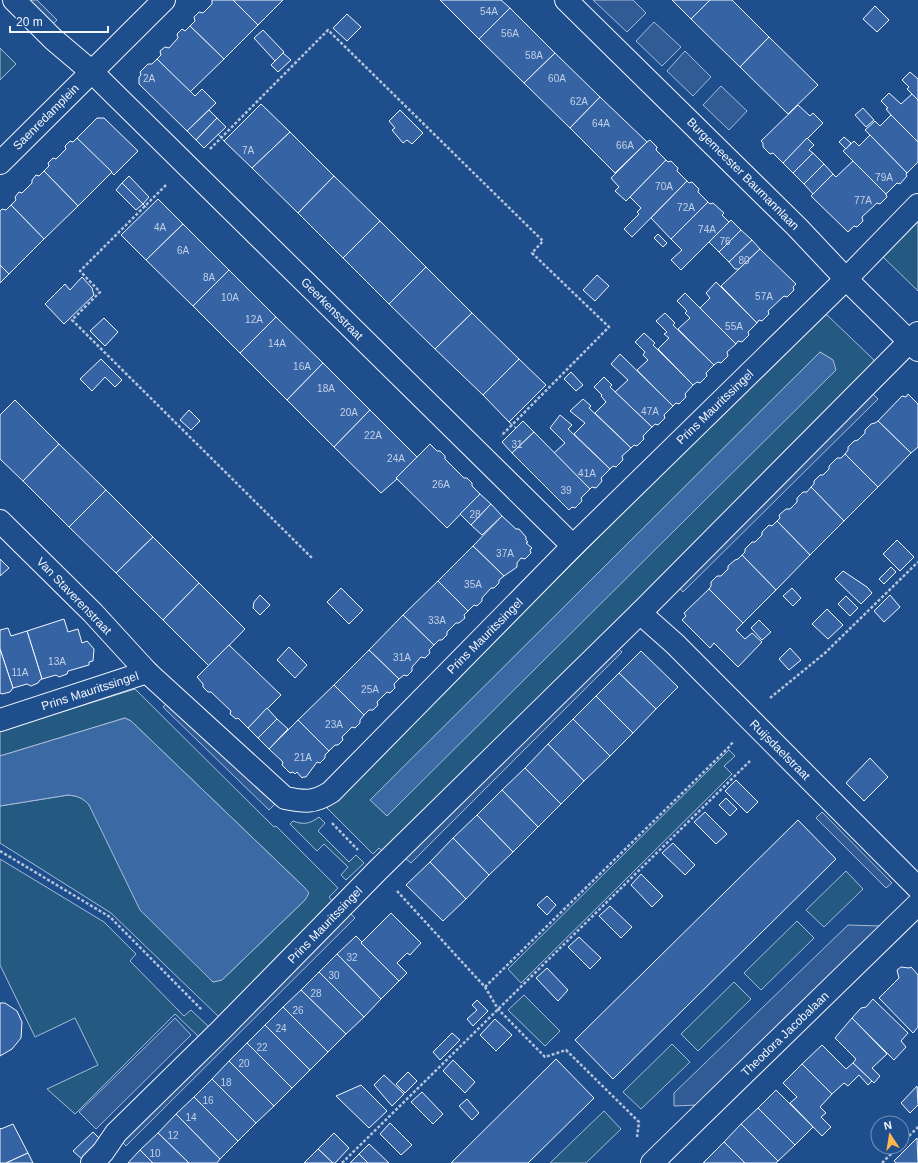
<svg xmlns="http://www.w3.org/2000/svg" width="918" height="1163" font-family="Arial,sans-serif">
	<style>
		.green { fill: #245a82; stroke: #a8bbd7; fill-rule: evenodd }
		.parking { fill: #305b95; stroke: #a8bbd7 }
		.water { fill: #3b69a3; stroke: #a8bbd7 }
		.building { fill: #3563a3; stroke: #f2f6ff }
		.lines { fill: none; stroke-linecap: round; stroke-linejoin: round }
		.minor-casing { stroke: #f2f6ff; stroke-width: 24 }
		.path { stroke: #b3c4dc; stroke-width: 2.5; stroke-dasharray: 3 2; stroke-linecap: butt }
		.minor { stroke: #1f4e8c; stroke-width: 22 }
		.fence { stroke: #f2f6ff; stroke-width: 1; stroke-dasharray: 5 2; stroke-linecap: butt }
		.labels { text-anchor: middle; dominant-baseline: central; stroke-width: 3; stroke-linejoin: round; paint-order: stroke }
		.number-label { font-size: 10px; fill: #c3d1e8 }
		.street-label { font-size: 12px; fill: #f2f6ff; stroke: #1f4e8c }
	</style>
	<rect width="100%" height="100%" fill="#1f4e8c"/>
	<g class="green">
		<polygon points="0,48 16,64 0,80"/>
		<polygon points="918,219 918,291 883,257 884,253"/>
		<path d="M823,314L827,315L874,360V365L384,853L379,848L373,854L327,808ZM820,352L833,360L387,816L371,800Z"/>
		<path d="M135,689L274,827L276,826L338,888L329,897L334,903L219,1017L111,913L0,843V806L68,795C78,796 83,798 89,805L213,982L222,980L305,900V888L131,721L125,718L0,756V731Z"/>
		<polygon points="729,750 735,756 724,766 732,774 521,983 508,969"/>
		<path d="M319,817L325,823L318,831L349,862L356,855L364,863L346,880L341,875L348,867L324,844L317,851L290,824L293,821C303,825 310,824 319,817Z"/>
		<polygon points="0,859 104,922 136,954 130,961 184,1016 191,1010 209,1027 199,1037 175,1014 75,1114 47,1089 98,1065 75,1018 35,1037 0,965"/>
		<polygon points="846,871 863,889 824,927 806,910"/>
		<polygon points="797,921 814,938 761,990 744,973"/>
		<polygon points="734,982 751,999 698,1051 681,1034"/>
		<polygon points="524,995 560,1031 545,1046 508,1010"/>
		<polygon points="672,1044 690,1062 641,1109 623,1092"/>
		<polygon points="604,1111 621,1129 586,1163 550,1163"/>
	</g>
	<g class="parking">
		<polygon points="23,0 37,0 57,20 51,26"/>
		<polygon points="593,0 633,0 646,13 627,32"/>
		<polygon points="654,22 681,47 662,66 636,41"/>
		<polygon points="685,51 711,77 693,96 667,71"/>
		<polygon points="721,86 747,111 729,130 703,105"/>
		<polygon points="871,392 878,399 683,592 677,585"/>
		<polygon points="616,646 622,652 411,863 404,857"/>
		<polygon points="168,702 275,804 269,810 163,707"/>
		<polygon points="822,812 892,883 886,888 816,818"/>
		<polygon points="349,912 355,918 126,1146 120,1140"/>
		<polygon points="848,925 881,926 697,1105 674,1106 674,1093"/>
		<polygon points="175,1018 191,1035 96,1129 79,1112"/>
	</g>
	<g class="water">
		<polygon points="820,352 833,360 836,370 387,816 370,800"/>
		<path d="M125,718L131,721L305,888L309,893L305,900L222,980L213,982L140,910L89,805C83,798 78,796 68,795L0,806V756Z"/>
	</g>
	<g class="building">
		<polygon points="212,0 233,0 258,25 224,59 190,26 195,21 194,17 199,12 203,13 212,4"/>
		<polygon points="233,0 283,0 258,25"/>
		<polygon points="440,0 501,0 510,8 479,39"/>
		<polygon points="672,0 710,0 691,19"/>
		<polygon points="710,0 732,0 769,37 740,67 691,19"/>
		<polygon points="875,6 889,20 877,32 863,19"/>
		<polygon points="510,8 555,53 524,83 479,39"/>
		<polygon points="347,14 361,27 347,41 333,28"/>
		<polygon points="190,26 224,59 190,92 157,59 161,55 160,51 165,47 169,48 178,38 177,34 182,29 185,31"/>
		<polygon points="263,30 284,52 275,61 254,38"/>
		<polygon points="769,37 818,85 788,114 740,67"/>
		<polygon points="283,53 291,60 278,72 271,65"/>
		<polygon points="555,53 600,97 570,128 524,83"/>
		<polygon points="157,59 195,96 202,89 216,103 187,131 139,84 139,77 141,75 140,72 148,64 152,64"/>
		<polygon points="910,72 918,79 918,100 907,89 909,87 902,80"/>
		<polygon points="889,93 901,104 912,94 918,100 918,142 891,115 886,109 888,108 881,101"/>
		<polygon points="600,97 647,142 615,173 570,128"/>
		<polygon points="261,104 290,132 252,168 224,141"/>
		<polygon points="798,105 810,116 813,113 823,123 783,163 773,153 770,154 763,147 763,143 761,141"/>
		<polygon points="863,108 874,120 866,127 855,115"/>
		<polygon points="209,110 217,118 196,140 187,131"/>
		<polygon points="400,110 423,133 412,144 407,140 403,143 392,130 395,128 389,121"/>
		<polygon points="891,115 918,142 918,162 907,173 865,130 875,121 880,126"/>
		<polygon points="97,118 104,118 138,151 114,175 77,138"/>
		<polygon points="217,118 226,127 204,148 196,140"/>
		<polygon points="290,132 334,176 298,213 252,168"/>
		<polygon points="870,135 907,173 906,174 907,176 900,184 897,183 886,194 843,151 854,141 859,146"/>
		<polygon points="844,137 851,143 846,149 839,142"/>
		<polygon points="77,138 112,172 78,206 44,171 49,166 48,163 53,158 56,159 66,149 65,146 70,141 73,142"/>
		<polygon points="807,138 814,145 809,150 813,153 793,173 783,163"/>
		<polygon points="650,140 657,147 656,150 666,160 626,201 615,191 619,187 611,178 647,142"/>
		<polygon points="813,153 824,164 804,184 793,173"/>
		<polygon points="666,160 668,162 671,161 678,168 677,171 687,181 632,237 624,229 639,214 637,212 641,208 630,197"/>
		<polygon points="853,161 886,194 887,197 880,204 877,203 862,217 863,221 857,227 854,226 848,232 811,196 833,174 836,177"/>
		<polygon points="824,164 833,174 813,194 804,184"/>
		<polygon points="44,171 78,206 44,239 11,205 16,200 15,197 19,192 22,193 32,183 32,180 36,175 39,176"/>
		<polygon points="129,176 149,197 143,204 122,183"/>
		<polygon points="334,176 380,221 343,258 298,213"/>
		<polygon points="687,181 689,183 692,182 699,189 698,192 708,202 671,239 651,218"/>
		<polygon points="122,183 143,204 136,210 116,190"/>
		<polygon points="158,199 183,224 146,260 121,235"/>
		<polygon points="708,202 710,204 713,203 724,213 722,215 729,222 681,270 671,260 682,250 671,239"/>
		<polygon points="11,205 44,239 9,274 0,265 0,211 2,209 6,210"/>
		<polygon points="731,220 741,230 719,252 709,242"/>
		<polygon points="380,221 426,267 389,304 343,258"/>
		<polygon points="183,224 229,270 193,306 146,260"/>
		<polygon points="741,230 752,240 729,262 719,252"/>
		<polygon points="658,234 667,243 663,247 654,238"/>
		<polygon points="752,240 760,249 739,269 735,269 729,262"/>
		<polygon points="760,249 796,284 793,287 794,290 787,297 784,296 768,311 769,314 762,321 759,320 757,323 721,286"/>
		<polygon points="0,265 9,274 0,283"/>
		<polygon points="426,267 472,313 435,349 389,304"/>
		<polygon points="229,270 276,317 240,353 193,306"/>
		<polygon points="597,275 609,286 595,301 583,290"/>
		<polygon points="82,277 92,288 94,295 64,324 45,304 65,284 70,290"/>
		<polygon points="716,282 757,323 748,332 749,335 742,342 738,341 736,344 700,308 710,298 706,293"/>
		<polygon points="685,293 736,344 727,352 728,356 721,363 718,362 714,365 678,329 690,318 685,313 687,311 677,301"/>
		<polygon points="472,313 519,359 483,395 435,349"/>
		<polygon points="665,313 675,323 673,325 714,365 706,373 707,376 700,383 697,382 693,385 658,349 669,338 664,334 667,332 656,321"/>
		<polygon points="276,317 323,363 287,400 240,353"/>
		<polygon points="104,318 118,332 105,346 90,331"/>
		<polygon points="644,333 655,343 653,345 693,385 685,394 686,397 679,404 676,403 673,406 637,370 648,360 643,355 645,352 635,342"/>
		<polygon points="620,354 673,406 664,415 665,418 658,425 655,424 652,427 615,392 628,380 611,364"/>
		<polygon points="101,359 122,380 115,387 105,377 92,391 80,379"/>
		<polygon points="519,359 546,385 509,422 483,395"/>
		<polygon points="323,363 370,410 334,447 287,400"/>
		<polygon points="571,372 583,385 576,391 564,379"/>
		<polygon points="604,377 612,385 610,387 652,427 643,436 644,439 637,446 634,445 631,448 595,413 606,402 601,396 602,395 594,387"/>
		<polygon points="908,394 918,404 918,447 911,453 878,421 902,396 906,397"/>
		<polygon points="583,399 591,406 589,408 631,448 622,456 623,460 616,467 613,466 610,469 574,434 585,423 570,411"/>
		<polygon points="15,400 59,444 23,481 0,459 0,415"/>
		<polygon points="189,410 200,421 191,430 180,420"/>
		<polygon points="370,410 417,457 397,479 381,493 334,447"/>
		<polygon points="560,415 572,425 568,429 610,469 601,478 602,481 596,488 592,487 590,489 554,453 565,443 550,428"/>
		<polygon points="523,421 534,432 512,453 502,442"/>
		<polygon points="878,421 911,453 878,487 845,454 848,450 848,447 854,441 858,440 865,433 865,430 871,424 875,423"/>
		<polygon points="534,432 590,489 581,498 582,501 575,508 572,507 569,510 512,453"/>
		<polygon points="59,444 106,490 69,527 23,481"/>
		<polygon points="430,444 437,451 440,451 445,456 445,459 464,478 467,478 472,483 472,486 480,494 447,528 396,478"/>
		<polygon points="845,454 878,487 844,521 811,487 814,484 814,481 820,475 823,475 829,469 829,466 837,458 841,458"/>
		<polygon points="811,487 844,521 810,555 777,521 780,518 779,515 786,509 790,509 797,502 797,498 803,492 807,492"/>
		<polygon points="106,490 153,537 116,573 69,527"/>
		<polygon points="480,494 491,504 471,525 460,514"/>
		<polygon points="491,504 502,516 482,535 471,525"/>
		<polygon points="502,516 516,529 519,529 526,537 526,540 528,542 526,543 532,548 530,550 531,553 525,559 521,558 517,563 517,567 504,576 473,546"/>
		<polygon points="777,521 810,555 776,590 742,555 745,552 745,549 752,542 755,542 762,535 762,532 769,525 772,526"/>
		<polygon points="153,537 199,583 163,620 116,573"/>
		<polygon points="897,540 914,557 900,571 883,554"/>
		<polygon points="473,546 504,576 499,580 499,583 494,588 491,588 482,598 482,601 477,606 474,605 468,611 438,581"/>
		<polygon points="742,555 776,590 743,623 709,589 711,586 711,582 717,576 721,576 728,569 728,566 735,560 738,559"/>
		<polygon points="0,559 9,568 0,576"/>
		<polygon points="891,567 896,572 884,584 879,579"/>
		<polygon points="843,571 867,587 872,593 861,604 835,579"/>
		<polygon points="438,581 468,611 464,615 465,618 459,623 456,623 447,632 447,635 442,640 439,640 434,645 403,615"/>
		<polygon points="199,583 245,629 209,666 163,620"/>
		<polygon points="341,588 363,610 349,624 327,602"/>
		<polygon points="792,588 801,598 793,606 783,596"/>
		<polygon points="709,589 743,623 736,630 745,639 752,633 762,642 738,667 714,643 710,648 682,620 686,616 684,613"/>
		<polygon points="260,595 270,605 260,615 253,608 254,602"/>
		<polygon points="890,595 900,607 884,622 874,611"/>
		<polygon points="846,596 858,608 850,616 838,604"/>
		<polygon points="827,609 843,625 828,639 812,624"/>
		<polygon points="403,615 434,645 429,650 430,653 425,658 421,657 412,667 412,671 407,676 404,675 399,679 369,650"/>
		<polygon points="64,619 68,632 78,629 82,643 87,641 94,649 93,661 89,662 89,665 68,671 67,674 59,677 56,675 42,679 27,631"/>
		<polygon points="759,620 771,632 762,640 751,628"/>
		<polygon points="8,628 11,636 27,631 42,679 40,680 38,683 31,686 27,684 13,688 0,649 0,630"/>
		<polygon points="229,645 281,695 248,728 238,718 236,719 230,714 231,711 211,692 208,692 203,687 203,684 197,677"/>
		<polygon points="289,647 307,665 295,678 277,660"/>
		<polygon points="790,648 801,660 789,670 779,659"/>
		<polygon points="0,649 13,688 10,692 2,694 0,693"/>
		<polygon points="369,650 399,679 394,684 395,688 390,693 387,692 377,702 378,705 373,710 369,710 364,715 334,685"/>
		<polygon points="641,651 678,687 656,709 619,673"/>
		<polygon points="619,673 656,709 633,733 596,696"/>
		<polygon points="334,685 364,715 360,720 360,723 355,728 352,727 342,737 343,740 338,745 335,745 329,751 298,720"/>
		<polygon points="596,696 633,733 610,756 573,719"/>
		<polygon points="267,708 277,719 258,738 248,728"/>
		<polygon points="277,719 288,729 269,749 258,738"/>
		<polygon points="573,719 610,756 584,781 548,744"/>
		<polygon points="298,720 329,751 325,755 325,758 320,763 317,762 306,777 303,777 302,778 297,772 295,774 293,772 290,773 282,765 283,762 269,749"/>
		<polygon points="548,744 584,781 561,804 525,768"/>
		<polygon points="870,758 888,777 864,801 846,783"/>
		<polygon points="525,768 561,804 538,827 502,790"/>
		<polygon points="736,780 758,802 747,813 725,791"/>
		<polygon points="502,790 538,827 513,852 477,815"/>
		<polygon points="726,798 737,809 730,816 719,805"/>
		<polygon points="705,812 727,834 716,844 694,822"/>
		<polygon points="477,815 513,852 489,875 453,838"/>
		<polygon points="798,820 836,859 613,1079 575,1040"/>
		<polygon points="453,838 489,875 466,899 430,862"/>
		<polygon points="673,843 695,865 685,875 662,853"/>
		<polygon points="430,862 466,899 443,921 406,885"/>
		<polygon points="641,874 663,896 652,907 631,885"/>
		<polygon points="547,896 556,905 547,915 537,905"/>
		<polygon points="610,906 632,927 621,938 599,916"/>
		<polygon points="391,913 421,943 410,955 407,953 397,963 407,973 399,981 361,943"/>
		<polygon points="356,936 362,942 361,943 399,981 381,999 337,954"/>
		<polygon points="579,937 601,958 590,969 568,947"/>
		<polygon points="337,954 381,999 364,1017 319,972"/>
		<polygon points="901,967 909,968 911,967 918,975 918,1027 913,1033 879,998 899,978 897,970"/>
		<polygon points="547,968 568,990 558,1001 536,978"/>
		<polygon points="319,972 364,1017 346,1034 301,990"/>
		<polygon points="301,990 346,1034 328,1052 283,1007"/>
		<polygon points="873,999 908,1033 901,1041 906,1047 894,1060 852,1018 861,1008 866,1007"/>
		<polygon points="477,1000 488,1011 473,1026 467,1019 477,1010 472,1005"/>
		<polygon points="0,1003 5,1003 17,1011 22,1022 21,1038 12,1049 0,1056"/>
		<polygon points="283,1007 328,1052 310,1070 265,1025"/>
		<polygon points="852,1018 887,1054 872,1068 880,1076 874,1083 853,1063 856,1059 835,1038"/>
		<polygon points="495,1019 512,1035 496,1051 480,1035"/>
		<polygon points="265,1025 310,1070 292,1088 247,1043"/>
		<polygon points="452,1033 460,1040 440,1060 433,1052"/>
		<polygon points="247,1043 292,1088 274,1106 229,1061"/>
		<polygon points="822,1045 846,1069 853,1063 872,1081 868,1085 859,1075 848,1086 844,1083 832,1094 802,1064"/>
		<polygon points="556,1059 594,1098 528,1163 451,1163"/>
		<polygon points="453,1060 475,1082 465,1093 443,1071"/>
		<polygon points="229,1061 274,1106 256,1123 212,1079"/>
		<polygon points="802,1064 832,1094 820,1107 826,1113 821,1117 831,1127 822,1136 790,1103 797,1097 783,1083"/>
		<polygon points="408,1072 417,1081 405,1093 396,1084"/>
		<polygon points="384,1075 404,1094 392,1106 374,1085"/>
		<polygon points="212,1079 256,1123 238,1141 194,1097"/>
		<polygon points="361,1085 387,1111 369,1128 336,1096"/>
		<polygon points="917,1086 918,1105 910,1113 901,1103"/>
		<polygon points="776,1090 813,1127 795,1145 758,1108"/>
		<polygon points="422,1092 443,1114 433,1124 411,1102"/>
		<polygon points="194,1097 238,1141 220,1159 176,1114"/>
		<polygon points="467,1099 479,1113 472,1120 459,1106"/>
		<polygon points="758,1108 795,1145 778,1161 741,1124"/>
		<polygon points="176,1114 220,1159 217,1163 189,1163 158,1133"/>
		<polygon points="390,1123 412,1145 401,1155 380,1134"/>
		<polygon points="13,1124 28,1153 6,1163 0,1163 0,1128 1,1129"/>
		<polygon points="741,1124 778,1161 776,1163 745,1163 724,1142"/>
		<polygon points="93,1132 103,1142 84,1161 73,1151"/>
		<polygon points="158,1133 189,1163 153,1163 140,1150"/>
		<polygon points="334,1133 349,1148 335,1163 333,1163 318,1149"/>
		<polygon points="917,1138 918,1163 896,1163 894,1161"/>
		<polygon points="724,1142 745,1163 703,1163"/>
		<polygon points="369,1144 389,1163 368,1163 359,1154"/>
		<polygon points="318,1149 333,1163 304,1163"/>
		<polygon points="140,1150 153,1163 128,1163"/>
		<polygon points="28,1153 33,1163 6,1163"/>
		<polygon points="359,1154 368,1163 350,1163"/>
	</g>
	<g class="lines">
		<defs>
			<g id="minor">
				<polyline points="14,0 53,39 92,72 573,546"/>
				<polyline points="566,0 797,227 846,279 918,350"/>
				<polyline points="0,163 164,0"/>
				<path d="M0,521L93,613L147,672L285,798C305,802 314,803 331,792L573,546L846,279L918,205"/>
				<polyline points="640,613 675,644 918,888"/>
				<polyline points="0,720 147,672"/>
				<polyline points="92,1163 103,1152 116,1133 221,1030 378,870 640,613 918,333"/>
				<polyline points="652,1163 918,904"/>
			</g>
		</defs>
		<use href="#minor" class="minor-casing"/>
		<g class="path">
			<polyline points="210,149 328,30 543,241 532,253 609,327 501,436"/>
			<polyline points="166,185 80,271 100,292 72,320 312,558"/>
			<polyline points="770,698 825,653 918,562"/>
			<polyline points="332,823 358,850"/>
			<polyline points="0,851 110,917 202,1010"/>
			<polyline points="397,891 485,987 498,1009 545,1057 566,1050 639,1122 637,1137"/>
			<polyline points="485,987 728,748 733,742"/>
			<polyline points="902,1143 918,1127"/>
			<polyline points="342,1163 750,761"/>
			<polyline points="882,1163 898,1147"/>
		</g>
		<use href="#minor" class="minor"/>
		<g class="fence">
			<polyline points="218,134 224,141"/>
			<polyline points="143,204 148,209"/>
			<polyline points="509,422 516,428"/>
		</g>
	</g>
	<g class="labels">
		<g class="number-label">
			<text x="489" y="11">54A</text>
			<text x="510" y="33">56A</text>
			<text x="534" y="55">58A</text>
			<text x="149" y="78">2A</text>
			<text x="557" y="78">60A</text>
			<text x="579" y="101">62A</text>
			<text x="601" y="123">64A</text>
			<text x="625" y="145">66A</text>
			<text x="248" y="150">7A</text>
			<text x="884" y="177">79A</text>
			<text x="664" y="186">70A</text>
			<text x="863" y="200">77A</text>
			<text x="686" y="207">72A</text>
			<text x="160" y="227">4A</text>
			<text x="707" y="229">74A</text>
			<text x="725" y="241">76</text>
			<text x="183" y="250">6A</text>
			<text x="744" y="260">80</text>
			<text x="209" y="277">8A</text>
			<text x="764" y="296">57A</text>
			<text x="230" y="297">10A</text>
			<text x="254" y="319">12A</text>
			<text x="734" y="326">55A</text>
			<text x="277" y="343">14A</text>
			<text x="302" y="366">16A</text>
			<text x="326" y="388">18A</text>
			<text x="650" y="411">47A</text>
			<text x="349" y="412">20A</text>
			<text x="373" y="435">22A</text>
			<text x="517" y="444">31</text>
			<text x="396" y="458">24A</text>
			<text x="587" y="473">41A</text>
			<text x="441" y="484">26A</text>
			<text x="566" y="490">39</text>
			<text x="475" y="514">28</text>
			<text x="505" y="553">37A</text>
			<text x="473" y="584">35A</text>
			<text x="437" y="620">33A</text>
			<text x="402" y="657">31A</text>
			<text x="57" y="661">13A</text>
			<text x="20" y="672">11A</text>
			<text x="370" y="689">25A</text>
			<text x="334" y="724">23A</text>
			<text x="303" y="757">21A</text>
			<text x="352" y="957">32</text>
			<text x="334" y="975">30</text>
			<text x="316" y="993">28</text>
			<text x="298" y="1010">26</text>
			<text x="281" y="1028">24</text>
			<text x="262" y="1047">22</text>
			<text x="244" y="1063">20</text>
			<text x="226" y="1082">18</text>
			<text x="208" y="1100">16</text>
			<text x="191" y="1117">14</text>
			<text x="173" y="1135">12</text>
			<text x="155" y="1153">10</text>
		</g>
		<g class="street-label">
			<text transform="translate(46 117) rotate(-45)">Saenredamplein</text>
			<text transform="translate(743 174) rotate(45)">Burgemeester Baumannlaan</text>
			<text transform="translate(332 309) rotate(45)">Geerkensstraat</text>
			<text transform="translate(715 407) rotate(-44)">Prins Mauritssingel</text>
			<text transform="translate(74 596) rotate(46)">Van Staverenstraat</text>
			<text transform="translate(485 636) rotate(-45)">Prins Mauritssingel</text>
			<text transform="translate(90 691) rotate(-18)">Prins Mauritssingel</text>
			<text transform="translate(780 750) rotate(45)">Ruijsdaelstraat</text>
			<text transform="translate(325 925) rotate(-46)">Prins Mauritssingel</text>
			<text transform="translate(785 1034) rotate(-44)">Theodora Jacobalaan</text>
		</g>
	</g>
	<g transform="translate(890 1135) rotate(348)"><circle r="19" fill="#1f4e8c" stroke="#7391ba"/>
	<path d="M0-3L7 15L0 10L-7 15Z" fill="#ffb74d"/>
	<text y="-6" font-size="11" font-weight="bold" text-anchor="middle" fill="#f2f6ff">N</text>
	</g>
	<path d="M10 26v6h98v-6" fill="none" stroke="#f2f6ff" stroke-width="2"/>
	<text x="16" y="26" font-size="12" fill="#f2f6ff" stroke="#1f4e8c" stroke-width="3" paint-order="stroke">20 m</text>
</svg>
